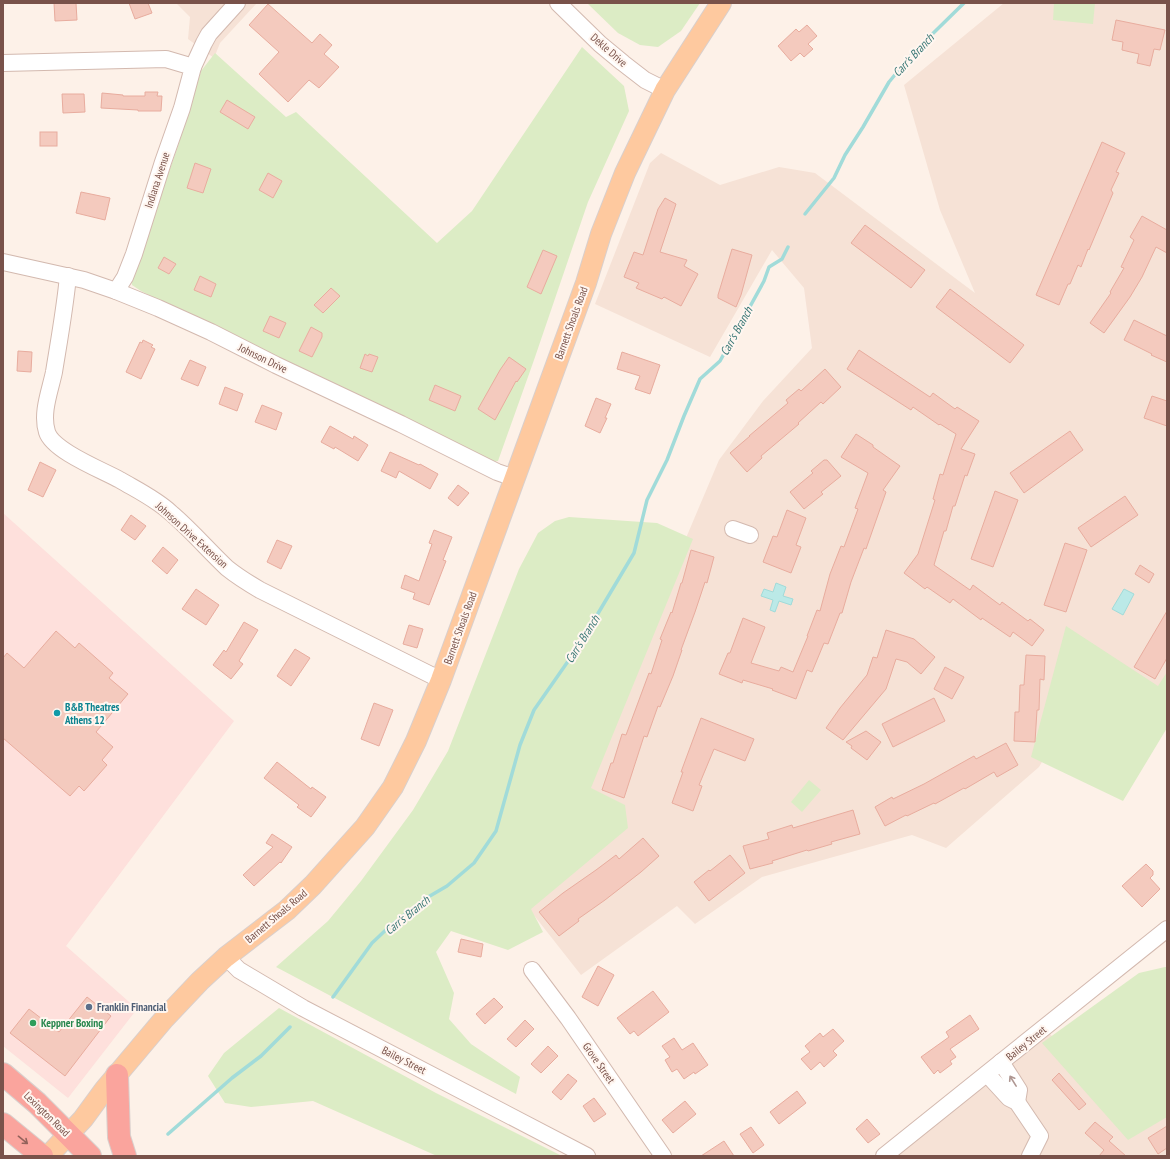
<svg xmlns="http://www.w3.org/2000/svg" width="1170" height="1159" font-family="'PT Sans Narrow',sans-serif">
	<style>
		.residential { fill: #f6e2d6 }
		.commercial { fill: #fee0dc }
		.green { fill: #dcecc5 }
		.water { fill: #bbe9e7; stroke: #a1dbd9 }
		.lines { fill: none; stroke-linecap: round; stroke-linejoin: round }
		.stream { stroke: #a1dbd9; stroke-width: 3.5 }
		.building { fill: #f4cabe; stroke: #e8ac9e }
		.minor-casing { stroke: #d3b9af; stroke-width: 18 }
		.major-casing { stroke: #d9cfcc; stroke-width: 22 }
		.highway-casing { stroke: #d9cfcc; stroke-width: 24 }
		.minor { stroke: #fff; stroke-width: 16 }
		.major { stroke: #fec99f; stroke-width: 20 }
		.highway { stroke: #faa49d; stroke-width: 22 }
		.oneway { stroke: #af9792 }
		.oneway2 { stroke: #93625b }
		.culture-dot { fill: #0f9aa8; stroke: #fff6f0; stroke-width: 1.5 }
		.service-dot { fill: #5c6f8a; stroke: #fff6f0; stroke-width: 1.5 }
		.leisure-dot { fill: #2e9e5b; stroke: #fff6f0; stroke-width: 1.5 }
		.labels { text-anchor: middle; dominant-baseline: central; stroke-width: 4; stroke-linejoin: round; paint-order: stroke }
		.street-label { font-size: 11px; fill: #79524a; stroke: #fff6f0 }
		.culture-label { font-size: 11px; font-weight: bold; fill: #0d838f; stroke: #fff6f0; text-anchor: start }
		.service-label { font-size: 11px; font-weight: bold; fill: #4e5e75; stroke: #fff6f0; text-anchor: start }
		.leisure-label { font-size: 11px; font-weight: bold; fill: #27864d; stroke: #fff6f0; text-anchor: start }
		.water-label { font-size: 12px; font-style: italic; fill: #3a7876; stroke: #fff6f0 }
	</style>
	<rect width="100%" height="100%" fill="#fdf1e8"/>
	<g class="residential">
		<polygon points="176,3 257,3 220,43 214,58 188,39 190,17"/>
		<polygon points="1004,3 1167,3 1167,700 1105,656 1039,767 946,848 912,835 762,877 695,924 677,906 581,975 529,909 719,460 763,401 812,348 804,288 772,250 710,357 595,304 650,163 661,153 720,185 779,167 815,173 975,293 940,210 904,85"/>
		<polygon points="1047,1030 1129,1132 1167,1110 1167,1156 897,1156"/>
	</g>
	<polygon class="commercial" points="3,513 234,721 66,946 137,1009 68,1098 3,1046"/>
	<g class="green">
		<polygon points="587,3 700,3 681,31 658,47 640,45 618,33"/>
		<polygon points="1054,3 1095,3 1093,24 1053,20"/>
		<polygon points="582,47 624,86 629,111 588,202 534,360 498,461 492,462 270,357 141,291 132,285 131,279 177,149 201,71 215,53 286,117 296,112 437,243 472,211"/>
		<polygon points="569,517 657,523 693,539 591,788 625,805 628,828 531,909 543,932 508,950 451,931 436,952 454,993 449,1019 471,1044 520,1077 516,1094 276,967 328,921 361,881 413,810 448,751 519,569 538,533 555,521"/>
		<polygon points="1066,626 1158,686 1167,672 1167,728 1123,801 1031,757"/>
		<polygon points="809,780 821,790 802,812 791,802"/>
		<polygon points="1165,967 1167,967 1167,1117 1128,1140 1042,1043 1139,973"/>
		<polygon points="279,1008 436,1093 562,1156 437,1156 313,1101 251,1107 225,1103 208,1076 224,1053"/>
	</g>
	<g class="water">
		<polygon points="776,583 786,587 783,596 793,599 791,605 779,601 775,612 770,610 773,600 761,596 764,589 773,592"/>
		<polygon points="1124,589 1134,594 1123,615 1112,609"/>
	</g>
	<g class="lines">
		<g class="stream">
			<polyline points="805,214 834,178 845,155 863,127 889,82 913,53 964,3"/>
			<polyline points="333,997 372,943 389,927 423,900 447,886 474,863 496,831 520,745 534,710 578,647 634,553 647,500 667,460 684,416 700,379 720,361 764,281 769,267 782,259 788,247"/>
			<polyline points="168,1134 232,1078 261,1056 290,1027"/>
		</g>
	</g>
	<g class="building">
		<polygon points="54,3 76,3 77,20 55,21"/>
		<polygon points="129,3 148,3 152,13 135,19"/>
		<polygon points="268,4 312,43 320,34 332,45 324,54 339,67 319,88 309,80 288,102 259,74 279,52 249,25"/>
		<polygon points="1116,20 1165,30 1160,50 1154,49 1150,66 1137,63 1139,54 1122,50 1123,42 1112,40"/>
		<polygon points="807,25 817,36 808,44 813,49 804,57 800,53 791,61 778,46 796,29 799,32"/>
		<polygon points="145,92 158,92 157,96 162,96 161,111 138,111 138,110 101,108 102,93 123,95 123,96 145,96"/>
		<polygon points="62,94 84,94 85,112 63,113"/>
		<polygon points="227,100 255,117 248,129 220,112"/>
		<rect x="40" y="132" width="17" height="14"/>
		<polygon points="1102,142 1125,153 1116,172 1119,173 1111,190 1113,193 1089,250 1088,249 1081,267 1078,265 1070,284 1068,284 1059,305 1036,295"/>
		<polygon points="195,163 211,169 203,193 187,188"/>
		<polygon points="268,173 282,181 273,198 259,190"/>
		<polygon points="81,192 110,198 105,220 76,213"/>
		<polygon points="665,198 676,204 660,252 687,260 684,266 698,274 681,306 664,297 662,299 636,288 639,283 624,277 634,252 643,255 658,209"/>
		<polygon points="1142,216 1167,230 1167,253 1156,247 1142,277 1130,297 1104,333 1090,323 1111,293 1110,292 1124,268 1121,267 1134,240 1130,237"/>
		<polygon points="865,225 925,270 911,288 851,243"/>
		<polygon points="732,249 752,255 741,295 736,307 718,298 718,295"/>
		<polygon points="543,250 557,256 541,294 527,287"/>
		<polygon points="164,257 176,264 169,274 158,268"/>
		<polygon points="200,276 216,284 211,297 194,290"/>
		<polygon points="331,288 340,296 323,313 314,305"/>
		<polygon points="950,289 1024,345 1010,363 936,307"/>
		<polygon points="270,316 286,323 279,338 263,331"/>
		<polygon points="1134,320 1167,336 1167,362 1151,355 1152,354 1124,340"/>
		<polygon points="311,327 322,333 322,337 312,357 299,351"/>
		<polygon points="143,340 153,345 151,347 155,349 141,379 126,372 140,342 142,343"/>
		<polygon points="859,350 930,397 933,393 955,409 957,407 979,421 961,449 975,454 967,476 965,475 955,506 953,506 946,531 944,531 934,565 970,590 973,585 1000,605 1002,602 1028,621 1030,619 1044,630 1032,646 1013,632 1010,637 982,618 981,620 953,599 950,603 927,587 925,589 904,573 918,554 935,500 933,499 940,474 943,475 956,434 940,424 939,425 913,407 911,410 847,369"/>
		<polygon points="18,351 32,352 31,372 17,371"/>
		<polygon points="622,352 660,365 650,394 635,389 640,376 617,369"/>
		<polygon points="365,354 368,356 369,354 378,357 372,372 360,368"/>
		<polygon points="509,357 526,369 517,382 516,381 495,420 478,409 500,370"/>
		<polygon points="190,360 206,367 198,386 181,379"/>
		<polygon points="825,369 841,387 823,404 821,402 798,423 799,424 761,456 762,458 747,472 730,453 750,436 749,436 788,403 786,400 799,389 801,391"/>
		<polygon points="435,385 461,396 455,411 429,400"/>
		<polygon points="225,387 243,394 237,411 219,404"/>
		<polygon points="1152,396 1167,401 1167,426 1144,418"/>
		<polygon points="596,398 611,404 605,418 607,418 600,433 585,426"/>
		<polygon points="262,405 282,413 276,430 255,422"/>
		<polygon points="330,426 353,439 354,436 368,445 358,461 335,447 334,449 321,442"/>
		<polygon points="1070,431 1083,450 1024,493 1010,473"/>
		<polygon points="856,434 873,445 873,447 900,466 883,490 886,492 866,549 864,548 851,582 842,613 840,613 828,644 824,643 812,672 807,670 796,699 772,690 773,689 743,680 742,683 719,674 728,653 730,653 743,618 765,627 751,663 779,671 781,667 793,672 808,636 807,636 817,610 820,611 830,574 841,546 844,547 858,509 855,508 868,473 841,457"/>
		<polygon points="390,452 419,465 420,464 438,474 430,489 399,471 396,478 381,471"/>
		<polygon points="824,460 827,460 841,476 821,492 823,494 804,509 790,492 813,473 811,471"/>
		<polygon points="40,462 56,470 43,497 28,490"/>
		<polygon points="458,485 469,493 458,506 448,498"/>
		<polygon points="995,491 1018,500 993,567 971,559"/>
		<polygon points="1125,496 1138,515 1091,547 1078,528"/>
		<polygon points="787,510 806,518 796,545 801,547 791,573 763,562 773,536 777,537"/>
		<polygon points="131,515 146,526 135,540 121,530"/>
		<polygon points="434,530 452,537 443,560 446,561 429,605 413,599 415,593 401,588 405,575 419,581 432,544 429,543"/>
		<polygon points="277,540 292,546 281,569 267,562"/>
		<polygon points="1065,543 1087,550 1066,612 1044,605"/>
		<polygon points="163,547 178,560 167,574 152,561"/>
		<polygon points="691,550 714,557 707,583 705,582 695,612 681,650 682,650 673,676 660,707 658,706 647,737 644,736 624,798 602,790 611,763 613,763 622,734 626,735 649,673 651,674 662,640 660,639 671,612 672,613 681,583 682,583"/>
		<polygon points="1140,565 1154,574 1149,583 1135,574"/>
		<polygon points="196,589 219,605 206,625 182,609"/>
		<polygon points="1167,611 1167,658 1155,679 1134,667"/>
		<polygon points="244,622 258,630 239,661 243,664 231,679 213,665 224,650 226,652"/>
		<polygon points="409,625 423,629 417,648 403,644"/>
		<polygon points="886,630 914,639 935,657 921,674 907,662 896,659 886,689 843,740 826,728 840,708 867,675 873,657 877,658"/>
		<polygon points="56,631 75,648 79,643 113,673 109,678 128,694 96,732 113,747 102,760 107,765 84,791 79,786 70,796 3,738 3,658 7,653 24,668"/>
		<polygon points="295,649 310,658 291,686 277,676"/>
		<polygon points="1026,655 1045,656 1044,680 1040,679 1039,710 1037,710 1035,742 1014,741 1015,712 1019,712 1020,685 1024,685"/>
		<polygon points="945,667 964,677 952,699 934,689"/>
		<polygon points="934,698 945,721 893,747 882,724"/>
		<polygon points="374,703 393,710 379,746 361,739"/>
		<polygon points="701,718 754,739 745,761 714,749 699,785 702,786 693,811 672,803 683,772 681,772"/>
		<polygon points="866,731 881,742 867,760 851,748 852,746 846,742"/>
		<polygon points="1006,743 1018,765 997,777 994,772 965,789 964,788 935,804 934,803 907,816 906,815 885,826 875,807 892,797 893,799 924,784 974,756 976,759"/>
		<polygon points="277,762 311,789 312,787 326,797 311,817 297,807 299,805 264,778"/>
		<polygon points="853,810 860,834 831,842 832,844 808,851 807,850 772,861 773,863 750,869 743,846 769,839 767,833 792,825 793,828"/>
		<polygon points="272,834 292,847 281,863 280,862 254,886 243,875 273,847 266,843"/>
		<polygon points="643,838 659,856 641,872 605,900 578,919 579,921 559,936 539,912 563,893 596,870 616,855 619,859"/>
		<polygon points="730,855 745,873 709,901 694,882 709,870 710,871"/>
		<polygon points="1146,864 1153,871 1153,875 1150,878 1160,889 1142,907 1122,886"/>
		<polygon points="461,939 483,944 481,957 458,952"/>
		<polygon points="598,966 614,975 598,1006 582,997"/>
		<polygon points="653,991 669,1012 638,1036 634,1031 630,1034 617,1018"/>
		<polygon points="87,997 111,1016 65,1076 10,1033 29,1009 59,1032"/>
		<polygon points="494,998 503,1007 485,1024 476,1014"/>
		<polygon points="970,1015 979,1029 950,1049 956,1057 950,1061 952,1064 940,1073 938,1070 934,1074 921,1057 949,1037 946,1032"/>
		<polygon points="525,1020 534,1029 516,1047 507,1039"/>
		<polygon points="833,1029 844,1041 833,1051 837,1055 824,1067 820,1062 811,1070 801,1059 810,1052 805,1046 820,1033 823,1037"/>
		<polygon points="674,1038 682,1050 693,1043 708,1065 695,1074 694,1072 684,1079 677,1069 672,1072 665,1060 670,1057 662,1046"/>
		<polygon points="548,1046 558,1056 541,1073 531,1064"/>
		<polygon points="1059,1073 1086,1104 1079,1110 1052,1080"/>
		<polygon points="568,1074 577,1081 561,1100 552,1092"/>
		<polygon points="797,1091 806,1103 779,1124 770,1112"/>
		<polygon points="594,1098 606,1114 594,1122 583,1106"/>
		<polygon points="685,1101 696,1114 673,1133 662,1120"/>
		<polygon points="867,1119 880,1134 868,1143 856,1129"/>
		<polygon points="1095,1122 1113,1137 1109,1141 1126,1156 1099,1156 1104,1150 1085,1133"/>
		<polygon points="1167,1126 1167,1148 1158,1154 1148,1138"/>
		<polygon points="751,1127 764,1145 753,1153 740,1134"/>
		<polygon points="724,1141 734,1156 701,1156"/>
	</g>
	<g class="lines">
		<defs>
			<g id="minor">
				<polyline points="558,3 600,44 623,63 645,80 665,90"/>
				<polyline points="3,63 166,59 193,67 182,108 163,162 134,254 125,277 116,291"/>
				<polyline points="193,67 204,43 209,34 237,3"/>
				<polyline points="3,262 84,280 116,291 158,308 211,332 276,365 401,424 497,472 514,478"/>
				<path d="M68,276C65,308 59,341 54,372C50,391 41,413 47,432C53,451 102,470 120,480C137,490 156,499 171,513C191,530 208,550 227,568C237,576 248,583 260,590L441,680"/>
				<polyline points="733,529 750,535"/>
				<polyline points="226,957 239,970 303,1008 587,1156"/>
				<polyline points="532,970 568,1018 663,1156"/>
				<polyline points="1001,1062 1019,1090 1017,1102"/>
				<polyline points="987,1074 1009,1098 1017,1102 1040,1136 1030,1156"/>
				<polyline points="884,1156 1167,929"/>
			</g>
			<polyline id="major" points="48,1156 83,1119 105,1089 164,1019 200,981 226,957 287,910 313,885 365,827 393,787 416,741 441,680 586,283 601,234 625,173 665,90 721,3"/>
			<g id="highway">
				<polyline points="3,1074 37,1103 90,1156"/>
				<polyline points="117,1075 119,1137 125,1156"/>
				<polyline points="3,1124 42,1156"/>
			</g>
		</defs>
		<use href="#minor" class="minor-casing"/>
		<use href="#major" class="major-casing"/>
		<use href="#highway" class="highway-casing"/>
		<use href="#minor" class="minor"/>
		<use href="#major" class="major"/>
		<use href="#highway" class="highway"/>
	</g>
	<defs><path id="oneway-shaft" d="M-6 0H5M1.5-3L5.5 0L1.5 3" fill="none" stroke-width="1.6" stroke-linecap="round" stroke-linejoin="round"/></defs>
	<use class="oneway" href="#oneway-shaft" transform="translate(1013 1081) rotate(-122)"/>
	<use class="oneway2" href="#oneway-shaft" transform="translate(23 1140) rotate(39)"/>
	<circle class="culture-dot" cx="57" cy="713" r="4"/>
	<circle class="service-dot" cx="89" cy="1007" r="4"/>
	<circle class="leisure-dot" cx="33" cy="1023" r="4"/>
	<g class="labels">
		<g class="street-label">
			<text transform="translate(609 50) rotate(41)">Dekle Drive</text>
			<text transform="translate(157 180) rotate(-72)">Indiana Avenue</text>
			<text transform="translate(571 323) rotate(-70)">Barnett Shoals Road</text>
			<text transform="translate(263 358) rotate(26)">Johnson Drive</text>
			<text transform="translate(192 535) rotate(42)">Johnson Drive Extension</text>
			<text transform="translate(460 628) rotate(-70)">Barnett Shoals Road</text>
			<text transform="translate(276 916) rotate(-40)">Barnett Shoals Road</text>
			<text transform="translate(1026 1043) rotate(-39)">Bailey Street</text>
			<text transform="translate(404 1060) rotate(27)">Bailey Street</text>
			<text transform="translate(599 1063) rotate(55)">Grove Street</text>
			<text transform="translate(47 1114) rotate(44)">Lexington Road</text>
		</g>
		<g class="culture-label">
			<text x="65" y="707">B&amp;B Theatres<tspan x="65" dy="13">Athens 12</tspan></text>
		</g>
		<g class="service-label">
			<text x="97" y="1007">Franklin Financial</text>
		</g>
		<g class="leisure-label">
			<text x="41" y="1023">Keppner Boxing</text>
		</g>
		<g class="water-label">
			<text transform="translate(913 55) rotate(-47)">Carr's Branch</text>
			<text transform="translate(736 331) rotate(-61)">Carr's Branch</text>
			<text transform="translate(582 639) rotate(-58)">Carr's Branch</text>
			<text transform="translate(407 915) rotate(-39)">Carr's Branch</text>
		</g>
	</g>
	<rect width="1170" height="1159" fill="none" stroke="#79524a" stroke-width="8"/>
</svg>
